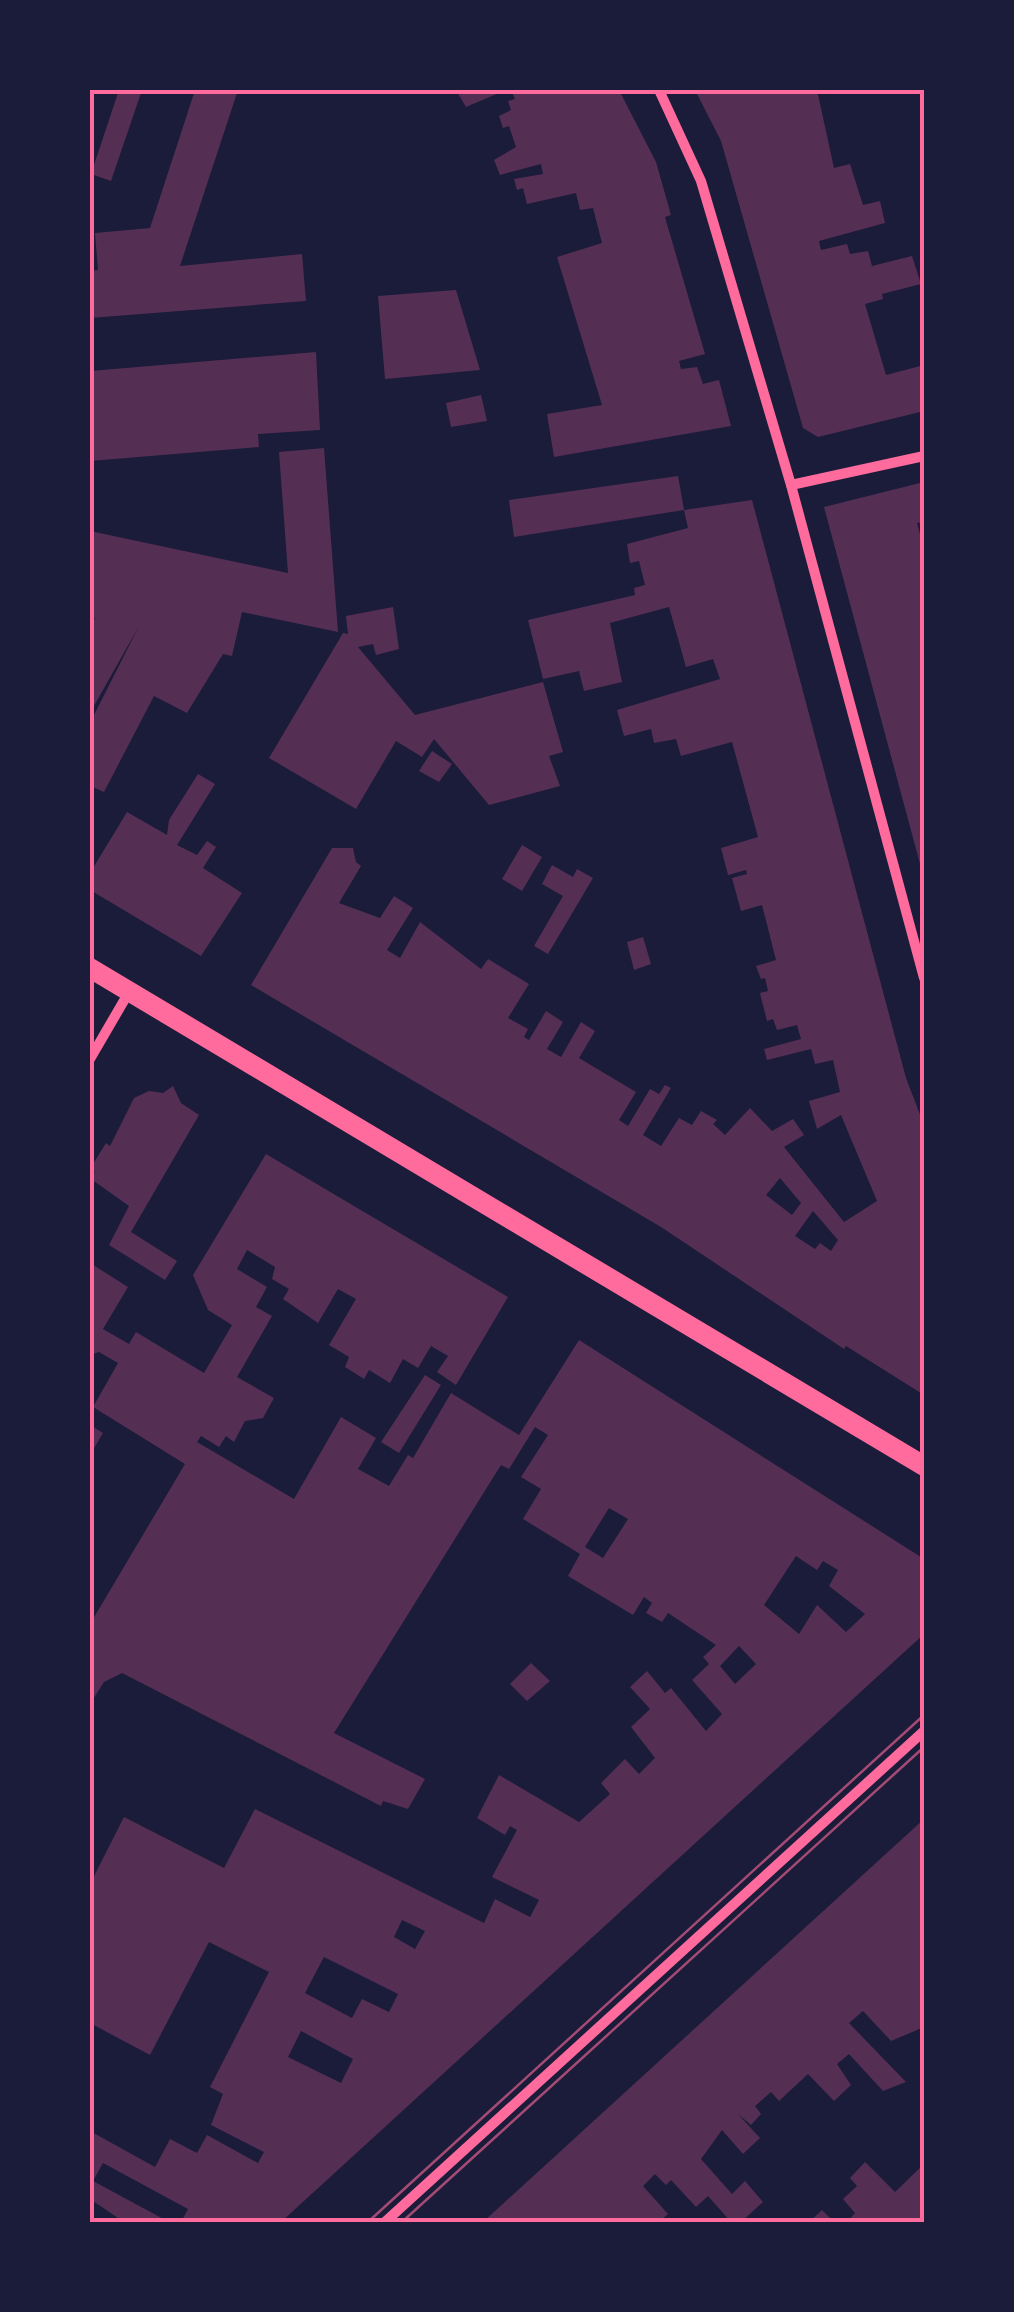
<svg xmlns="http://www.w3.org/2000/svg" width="1014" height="2312" font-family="'DejaVu Sans',sans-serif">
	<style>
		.building { fill: #542f53; fill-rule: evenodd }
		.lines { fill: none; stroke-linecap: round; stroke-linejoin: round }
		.minor { stroke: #ff6b9d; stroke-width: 10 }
		.secondary { stroke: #ff6b9d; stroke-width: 20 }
		.tram { stroke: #a44b75; stroke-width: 2.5 }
		.neatline { fill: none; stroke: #ff6b9d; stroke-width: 4 }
	</style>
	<rect width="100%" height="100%" fill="#1b1b3a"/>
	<g class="building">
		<polygon points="119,90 142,90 111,181 91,174"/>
		<polygon points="195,90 238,90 180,266 302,254 306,301 90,318 90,271 98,270 95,233 150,228"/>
		<polygon points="456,90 506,90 466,107"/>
		<polygon points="511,90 619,90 656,162 671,215 665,217 667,224 705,354 679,361 681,369 697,367 703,384 719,380 731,426 554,457 547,414 602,405 557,257 602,243 593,208 580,210 576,193 527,204 523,188 517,190 514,179 543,174 541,164 500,175 494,160 516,147 509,126 503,128 499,116 511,110 508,101 515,99"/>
		<polygon points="695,90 817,90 834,168 850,164 863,205 880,201 885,223 819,241 821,250 847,244 850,254 868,251 872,266 912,256 921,284 882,294 883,299 865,304 886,375 924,365 924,411 818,437 803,428 721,141"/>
		<polygon points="456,290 480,370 385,379 378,296"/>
		<polygon points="316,352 320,430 258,434 259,447 90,461 90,371"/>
		<polygon points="481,395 487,421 451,427 446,403"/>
		<polygon points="324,448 338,632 242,612 232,656 223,654 187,713 154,696 104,792 90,786 90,723 139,626 90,713 90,627 95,618 90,617 90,531 288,573 279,452"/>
		<polygon points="678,476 684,510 514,537 509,500"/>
		<polygon points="924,482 924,522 917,523 924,549 923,875 824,507"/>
		<path d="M752,500L906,1078L924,1125V1395L846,1346L844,1349L661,1227L251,985L332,848H353L356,862L361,866L339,903L380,918L394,896L413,908L387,950L400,958L420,922L481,969L488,959L529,984L508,1018L528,1029L524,1037L529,1040L546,1011L563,1022L547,1049L561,1057L581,1022L595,1031L579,1058L636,1092L619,1120L628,1126L650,1089L659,1094L665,1085L671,1088L643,1135L661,1146L679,1118L692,1125L701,1111L717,1120L713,1124L725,1135L750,1108L772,1131L793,1119L804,1135L784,1147L844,1222L877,1201L841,1115L817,1129L809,1101L840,1092L833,1060L815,1064L811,1049L767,1060L764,1049L801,1039L797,1025L777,1030L773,1019L767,1021L760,993L768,991L765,978L761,979L756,966L776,960L762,905L741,911L732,878L747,874L746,870L728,875L721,848L758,837L732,742L681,756L676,739L654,743L651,729L624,736L617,710L720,679L713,659L686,667L669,607L610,623L622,682L584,691L579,671L543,679L528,620L635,595L634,588L645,585L639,561L630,563L627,544L688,528L684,510ZM780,1178L801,1203L792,1215L766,1195ZM813,1211L838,1240L831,1251L820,1243L815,1249L795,1236Z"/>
		<polygon points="393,607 399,649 376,655 373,644 358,647 415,715 543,682 563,752 549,756 560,786 489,805 434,739 422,757 396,741 356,809 269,758 343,633 348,634 346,616"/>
		<polygon points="432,751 452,764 439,782 419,771"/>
		<polygon points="198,774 215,784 177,845 197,855 207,841 216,847 203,868 242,893 201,956 90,890 90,873 127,812 167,835 169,820"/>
		<polygon points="522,845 542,857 522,891 502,879"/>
		<polygon points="552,865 573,877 577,869 593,878 548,954 534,946 563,896 542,884"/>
		<polygon points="643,937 651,964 634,970 627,942"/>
		<polygon points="173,1086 181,1103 199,1115 131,1232 177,1261 165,1280 109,1245 129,1206 91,1179 95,1172 90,1169 106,1143 110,1146 134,1098 149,1091 163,1093"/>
		<path d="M266,1154L508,1297L456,1385L437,1372L448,1356L431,1346L418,1368L403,1359L390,1383L369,1370L364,1379L345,1367L349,1357L329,1345L356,1299L338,1289L318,1323L283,1299L289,1289L272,1279L275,1267L247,1250L237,1269L267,1287L256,1307L272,1316L237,1377L274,1398L263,1418L245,1421L234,1442L226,1436L219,1447L201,1436L197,1442L294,1499L341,1417L376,1438L358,1469L389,1486L408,1455L413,1458L451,1393L519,1435L579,1340L924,1559V1634L281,2222H181L188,2209L103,2163L93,2181L169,2222H124L90,2199V2131L155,2167L170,2139L197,2153L207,2135L258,2163L264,2152L211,2125L223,2094L210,2087L269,1972L209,1942L150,2055L90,2023V1884L124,1817L224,1868L255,1809L484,1923L495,1899L530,1917L539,1900L492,1877L517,1830L510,1826L505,1835L477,1818L499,1775L579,1822L610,1794L601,1783L625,1759L639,1774L655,1758L631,1727L650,1709L630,1687L647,1671L665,1693L671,1688L706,1731L722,1714L692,1680L709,1664L703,1657L716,1645L668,1613L662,1622L646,1613L652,1603L644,1597L633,1615L568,1576L580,1554L523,1519L541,1489L521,1477L548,1435L535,1427L509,1469L501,1465L334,1733L425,1779L408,1809L383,1801L381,1806L122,1673L104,1682L90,1704V1624L185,1464L93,1407L118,1363L99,1352L90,1355V1263L128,1287L103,1329L129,1344L136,1332L204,1373L232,1325L208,1310L193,1275ZM609,1508L628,1519L603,1558L585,1547ZM796,1556L817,1570L823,1561L838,1570L829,1586L865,1614L846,1632L817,1605L799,1634L764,1605ZM739,1646L756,1664L735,1684L720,1666ZM402,1920L425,1931L415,1949L394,1937ZM324,1957L398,1994L389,2012L362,1999L352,2018L305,1993ZM301,2031L353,2059L341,2083L288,2057Z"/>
		<polygon points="425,1375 441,1385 399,1453 381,1442"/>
		<polygon points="90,1425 103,1433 90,1455"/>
		<polygon points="531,1663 550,1681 527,1701 510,1684"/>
		<polygon points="924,1819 924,2027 891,2041 863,2011 849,2023 906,2082 883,2091 849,2054 837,2064 851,2085 834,2101 808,2074 779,2101 771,2092 755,2106 761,2114 751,2125 738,2114 760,2138 743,2154 722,2130 701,2159 732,2194 745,2181 763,2202 741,2222 731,2222 708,2196 696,2207 671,2180 666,2185 655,2174 643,2186 668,2214 659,2222 483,2222"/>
		<polygon points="865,2162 895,2192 924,2164 924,2222 847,2222 855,2213 843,2199 857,2186 850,2178"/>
		<polygon points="822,2210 834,2222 809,2222"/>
	</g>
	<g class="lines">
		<g class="minor">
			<polyline points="659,90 701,181 791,485 924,978"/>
			<polyline points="791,485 924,456"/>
			<polyline points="90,1059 129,992"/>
			<polyline points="385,2222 924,1731"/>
		</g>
		<polyline class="secondary" points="90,968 924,1466"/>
		<g class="tram">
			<polyline points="368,2222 924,1715"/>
			<polyline points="402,2222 924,1747"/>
		</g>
	</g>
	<rect width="1014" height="2312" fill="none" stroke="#1b1b3a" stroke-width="185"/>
	<rect x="92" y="92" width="830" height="2128" class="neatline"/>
</svg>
